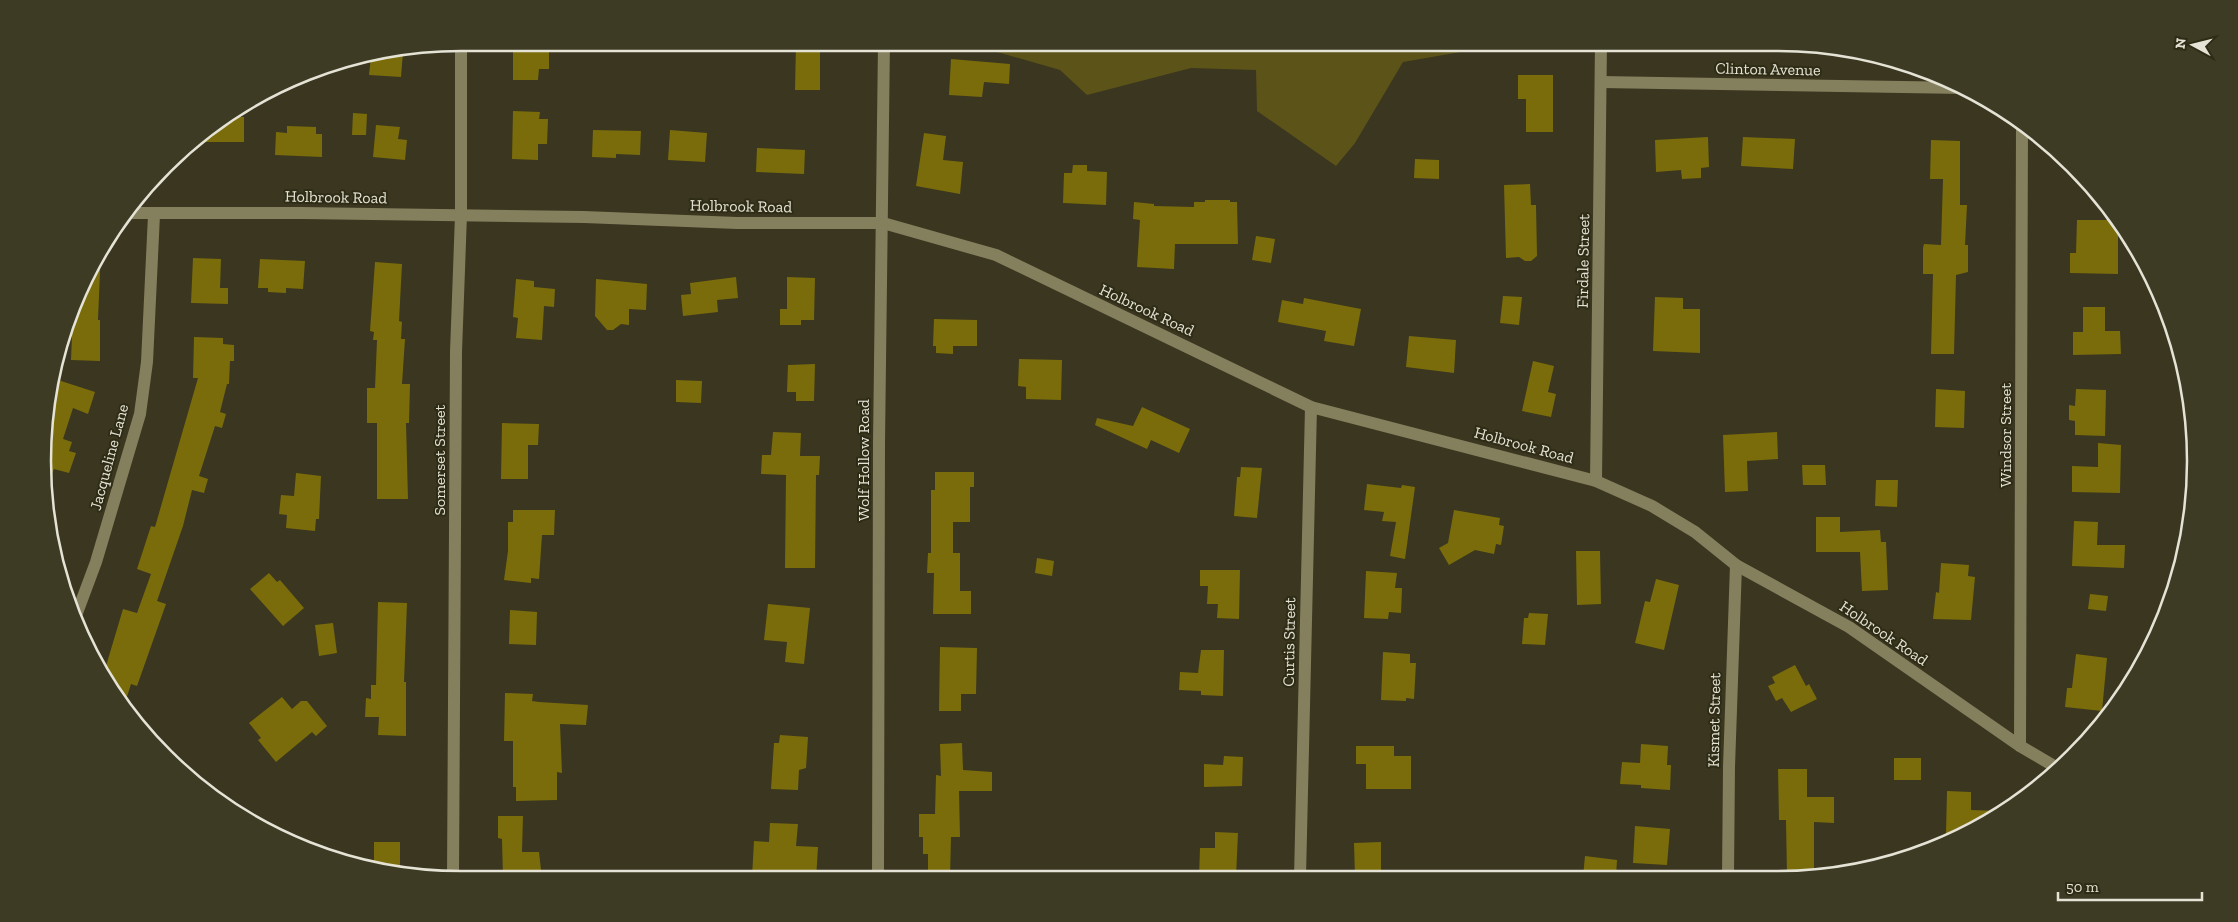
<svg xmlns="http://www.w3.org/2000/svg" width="2238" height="922" font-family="'Zilla Slab',serif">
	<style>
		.green { fill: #5c5318 }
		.building { fill: #7a6c0b }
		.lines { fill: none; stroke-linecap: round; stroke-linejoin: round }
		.minor { stroke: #847f5d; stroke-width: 12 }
		.labels { text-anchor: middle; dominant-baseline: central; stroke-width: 4; stroke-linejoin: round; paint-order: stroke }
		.street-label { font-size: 16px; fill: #e5e3d5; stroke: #2f2c16 }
		.rim { fill: none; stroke: #e5e3d5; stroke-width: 2.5 }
	</style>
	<rect width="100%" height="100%" fill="#3a3620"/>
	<polygon class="green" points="966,43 966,42 1513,43 1403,62 1355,143 1336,166 1257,111 1256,70 1191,68 1087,95 1060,70"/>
	<g class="building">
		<polygon points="513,42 540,42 540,46 549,46 549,69 539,69 538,80 513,80"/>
		<polygon points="796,42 820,42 820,90 795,90"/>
		<polygon points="403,52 401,77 369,75 371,57"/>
		<polygon points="951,59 1010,64 1009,84 984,82 982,97 949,95"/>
		<polygon points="1518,75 1553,75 1553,132 1526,132 1526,99 1518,99"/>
		<polygon points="513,111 540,112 539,119 548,119 547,144 538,144 538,160 512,159"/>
		<polygon points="353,113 367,114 366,135 352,135"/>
		<polygon points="226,117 244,117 244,142 191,142"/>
		<polygon points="376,125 400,127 398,139 407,140 405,160 373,157"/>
		<polygon points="287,126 316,127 316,134 322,134 322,157 275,155 276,132 287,133"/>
		<polygon points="593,130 641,131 640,155 616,154 616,158 592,157"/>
		<polygon points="670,130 707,133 705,162 668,160"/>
		<polygon points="924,133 946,136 943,160 963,162 960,194 916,186"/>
		<polygon points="1708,137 1709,167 1701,168 1701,178 1682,179 1681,170 1656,172 1655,140"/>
		<polygon points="1743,137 1795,139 1793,169 1741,166"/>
		<polygon points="1931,140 1960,141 1960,205 1967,205 1965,245 1968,245 1968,272 1956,275 1954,354 1931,354 1933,274 1923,274 1923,248 1924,244 1941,245 1943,179 1930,179"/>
		<polygon points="757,148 805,150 804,174 756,172"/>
		<polygon points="1415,159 1439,160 1439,179 1414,178"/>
		<polygon points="1073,165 1087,165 1087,171 1107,172 1106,205 1063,203 1064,173 1072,173"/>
		<polygon points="1530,184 1531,205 1536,205 1537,256 1531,261 1525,261 1519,257 1506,258 1504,185"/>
		<polygon points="1205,200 1230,200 1230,202 1237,202 1238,244 1175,244 1174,269 1137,267 1140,220 1133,219 1134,202 1154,204 1154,206 1194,207 1194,202 1205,202"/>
		<polygon points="2077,220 2118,220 2118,274 2070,273 2070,253 2076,253"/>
		<polygon points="1256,236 1275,239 1271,263 1252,260"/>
		<polygon points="101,248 98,320 100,320 100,361 71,360 72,336 63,335 65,326"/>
		<polygon points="193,258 221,259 220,288 228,288 228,304 191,303"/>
		<polygon points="260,259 305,261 303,289 286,288 286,293 268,292 268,288 258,288"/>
		<polygon points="375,262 402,264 399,321 402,322 401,339 405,339 402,384 410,384 409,423 406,423 408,499 377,499 377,423 367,423 367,388 375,388 377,340 373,340 374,332 370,331"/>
		<polygon points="736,277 738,298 717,300 718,312 683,316 681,295 691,294 690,283"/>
		<polygon points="787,277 815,278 814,320 801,320 801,325 780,325 780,309 787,309"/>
		<polygon points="516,279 534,281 534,287 555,289 554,307 544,306 542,340 516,338 518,318 513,317"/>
		<polygon points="596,279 647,284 646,310 629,309 629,325 621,324 613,330 607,330 595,316"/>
		<polygon points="1503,296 1522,297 1519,325 1500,323"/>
		<polygon points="1655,297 1683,298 1683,309 1700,309 1700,353 1653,351"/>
		<polygon points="1304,298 1361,309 1354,346 1324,341 1326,331 1278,322 1282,300 1303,304"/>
		<polygon points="2083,307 2105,307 2105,331 2120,331 2121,354 2073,355 2073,332 2083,332"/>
		<polygon points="934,319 977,320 977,346 953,346 953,354 936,353 936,346 933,346"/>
		<polygon points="1409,336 1456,340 1454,373 1406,367"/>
		<polygon points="194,337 223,338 223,344 234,345 234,361 230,361 229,384 227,384 220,412 226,414 222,428 215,426 199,476 208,479 204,493 192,490 183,526 157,601 166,604 137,686 131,684 124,706 103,676 123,609 137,613 151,574 137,569 151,526 155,527 198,378 193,378"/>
		<polygon points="1019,359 1062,360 1061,400 1026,399 1026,387 1018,386"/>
		<polygon points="1533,361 1554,366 1548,392 1556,394 1551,417 1522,411"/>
		<polygon points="815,364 814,401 796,401 796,392 787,392 788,365"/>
		<polygon points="58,380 95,392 88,414 73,408 63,439 72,442 69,451 76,453 69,473 54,469 50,479 48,478 46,414"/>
		<polygon points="676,380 702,381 701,403 676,402"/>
		<polygon points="1936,389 1965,391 1964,428 1935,427"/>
		<polygon points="2076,389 2106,390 2105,436 2075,435 2075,421 2069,420 2069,405 2075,406"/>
		<polygon points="1142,407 1190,429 1179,453 1151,440 1147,449 1095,425 1097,418 1133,426"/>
		<polygon points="502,423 539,424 538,445 528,445 528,479 501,479"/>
		<polygon points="773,432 801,433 800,456 820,456 819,475 816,475 815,568 785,568 786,475 761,474 762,455 771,455"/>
		<polygon points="1777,432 1778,459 1747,461 1748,491 1725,492 1723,435"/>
		<polygon points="2098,443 2121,445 2120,493 2072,492 2072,466 2098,467"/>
		<polygon points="1802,465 1825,465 1826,485 1803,485"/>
		<polygon points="1241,467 1262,468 1257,518 1234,516 1237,477 1240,477"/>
		<polygon points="935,472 974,472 974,487 970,487 970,522 953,522 953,553 960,553 960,591 971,591 971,614 933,614 934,573 927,573 928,553 931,553 931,490 935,490"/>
		<polygon points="296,473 321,476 319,519 316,519 315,531 286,528 287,515 279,514 281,495 294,496"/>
		<polygon points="1876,480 1898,480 1897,507 1875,506"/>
		<polygon points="1367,484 1401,488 1402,485 1415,487 1405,559 1390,556 1396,522 1382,521 1384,512 1364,510"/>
		<polygon points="513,510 555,510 554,535 542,535 539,579 531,578 531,583 504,580 508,551 508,522 513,522"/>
		<polygon points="1454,510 1500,518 1499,525 1504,526 1501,545 1496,544 1494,554 1475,550 1449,565 1439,548 1448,543"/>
		<polygon points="1816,517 1840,517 1840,532 1880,530 1881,542 1886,542 1888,590 1862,591 1860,552 1816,552"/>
		<polygon points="2074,521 2098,522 2097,545 2125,545 2124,568 2072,566"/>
		<polygon points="1576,551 1600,551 1601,604 1577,605"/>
		<polygon points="1037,558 1054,561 1052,576 1035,573"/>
		<polygon points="1941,563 1969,565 1968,576 1975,577 1971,620 1933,619 1936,592 1939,593"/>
		<polygon points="1200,570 1240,570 1239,619 1217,618 1218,604 1207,604 1208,586 1200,586"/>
		<polygon points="1366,571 1397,573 1395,588 1402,588 1401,613 1389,612 1388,619 1364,618"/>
		<polygon points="269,573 277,582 280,580 304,608 283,626 250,589"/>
		<polygon points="1656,579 1679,585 1664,650 1635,643 1645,601 1650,602"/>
		<polygon points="2090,594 2108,596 2106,611 2088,609"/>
		<polygon points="378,602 407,603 404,682 406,682 406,736 378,735 379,717 365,717 366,698 371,699 371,685 376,685"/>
		<polygon points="768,604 810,608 804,664 785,662 787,642 764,640"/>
		<polygon points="510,610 537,612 536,645 509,644"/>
		<polygon points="1529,613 1548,614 1545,645 1522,644 1524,618 1528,618"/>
		<polygon points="333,623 337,653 319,656 315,625"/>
		<polygon points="940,647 977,648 976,694 961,694 961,711 939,711"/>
		<polygon points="1201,650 1224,650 1223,696 1201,695 1201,691 1179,690 1180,672 1198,673"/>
		<polygon points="1383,652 1410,654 1410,663 1416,663 1414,699 1406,698 1406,701 1381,700"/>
		<polygon points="2076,654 2107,658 2102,711 2065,707 2067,688 2072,688"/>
		<polygon points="1795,665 1806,686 1809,684 1817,699 1791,712 1782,698 1776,701 1768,686 1775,683 1772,677"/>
		<polygon points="505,693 533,694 532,701 539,702 588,705 586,725 560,724 562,773 557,772 557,800 516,801 516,787 513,787 513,741 504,741"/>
		<polygon points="282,697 292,709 301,701 307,701 327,726 316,736 312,732 276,762 258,740 261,738 249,723"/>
		<polygon points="780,735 808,737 806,768 799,770 798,790 771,789 774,743 779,743"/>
		<polygon points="962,743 963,770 992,772 992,791 959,791 960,837 951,837 950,878 928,878 928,854 923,854 923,837 919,837 919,814 935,814 936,775 941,776 940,744"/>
		<polygon points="1641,744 1668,746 1667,765 1671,765 1670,790 1641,788 1641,785 1620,784 1622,762 1640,763"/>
		<polygon points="1356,746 1394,746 1394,756 1411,756 1411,789 1366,789 1366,764 1356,764"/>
		<polygon points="1224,756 1243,757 1242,786 1204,787 1204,764 1223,765"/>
		<rect x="1894" y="758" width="27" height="22"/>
		<polygon points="1778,769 1807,769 1807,797 1834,797 1834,823 1814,822 1814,876 1787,876 1786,820 1779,820"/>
		<polygon points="1947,791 1971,792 1971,810 1999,811 1966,834 1946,833"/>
		<polygon points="498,816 523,816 522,852 539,852 542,879 503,879 502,839 498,838"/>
		<polygon points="770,823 798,824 796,846 818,847 816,879 752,877 754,841 769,842"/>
		<polygon points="1635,826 1670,829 1667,865 1633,863"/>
		<polygon points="1215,832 1238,833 1236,877 1199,878 1200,848 1215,848"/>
		<polygon points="374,842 400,842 400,869 374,865"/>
		<polygon points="1381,842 1381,877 1355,877 1354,843"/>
		<polygon points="1585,856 1617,860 1616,876 1583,877"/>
	</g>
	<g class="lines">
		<g class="minor">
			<polyline points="1601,82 1964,88"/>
			<polyline points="130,213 302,213 584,217 737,223 883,223 996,255 1311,407 1596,481 1652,506 1695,532 1736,565 1849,627 2020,746 2059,769"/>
			<polyline points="1596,481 1601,42"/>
			<polyline points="77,613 96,562 140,414 147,362 154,215"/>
			<polyline points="2020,746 2022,124"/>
			<polyline points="1728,876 1729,767 1736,565"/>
			<polyline points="1300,877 1311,407"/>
			<polyline points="453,878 456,352 461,215 461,43"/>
			<polyline points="878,878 879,443 884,42"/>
		</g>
	</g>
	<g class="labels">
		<g class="street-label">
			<text transform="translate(1768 69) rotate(1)">Clinton Avenue</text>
			<text transform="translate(336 197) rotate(1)">Holbrook Road</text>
			<text transform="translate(741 206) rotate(1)">Holbrook Road</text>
			<text transform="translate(1583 261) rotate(-89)">Firdale Street</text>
			<text transform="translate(1147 310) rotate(25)">Holbrook Road</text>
			<text transform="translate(2005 435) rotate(-90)">Windsor Street</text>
			<text transform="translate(1524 445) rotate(15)">Holbrook Road</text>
			<text transform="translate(109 457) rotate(-75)">Jacqueline Lane</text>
			<text transform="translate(439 460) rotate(-90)">Somerset Street</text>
			<text transform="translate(863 460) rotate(-90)">Wolf Hollow Road</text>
			<text transform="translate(1884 633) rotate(34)">Holbrook Road</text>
			<text transform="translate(1289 642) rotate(-89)">Curtis Street</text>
			<text transform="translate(1714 720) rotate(-89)">Kismet Street</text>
		</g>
	</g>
	<path d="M0 0H2238V922H0ZM461 51H1777A410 410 0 0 1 2187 461V461A410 410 0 0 1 1777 871H461A410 410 0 0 1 51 461V461A410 410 0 0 1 461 51Z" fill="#3e3b25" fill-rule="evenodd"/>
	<path class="rim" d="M461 51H1777A410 410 0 0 1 2187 461V461A410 410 0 0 1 1777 871H461A410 410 0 0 1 51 461V461A410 410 0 0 1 461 51Z"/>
	<g transform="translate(2193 45) rotate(277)" stroke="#2f2c16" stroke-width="4" paint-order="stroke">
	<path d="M0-4L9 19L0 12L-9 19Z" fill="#e5e3d5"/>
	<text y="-8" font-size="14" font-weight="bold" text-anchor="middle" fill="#e5e3d5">N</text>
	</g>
	<path d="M2058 892v8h144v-8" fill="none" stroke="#e5e3d5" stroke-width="2.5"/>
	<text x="2066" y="892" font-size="15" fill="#e5e3d5" stroke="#2f2c16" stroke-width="4" paint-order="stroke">50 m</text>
</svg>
